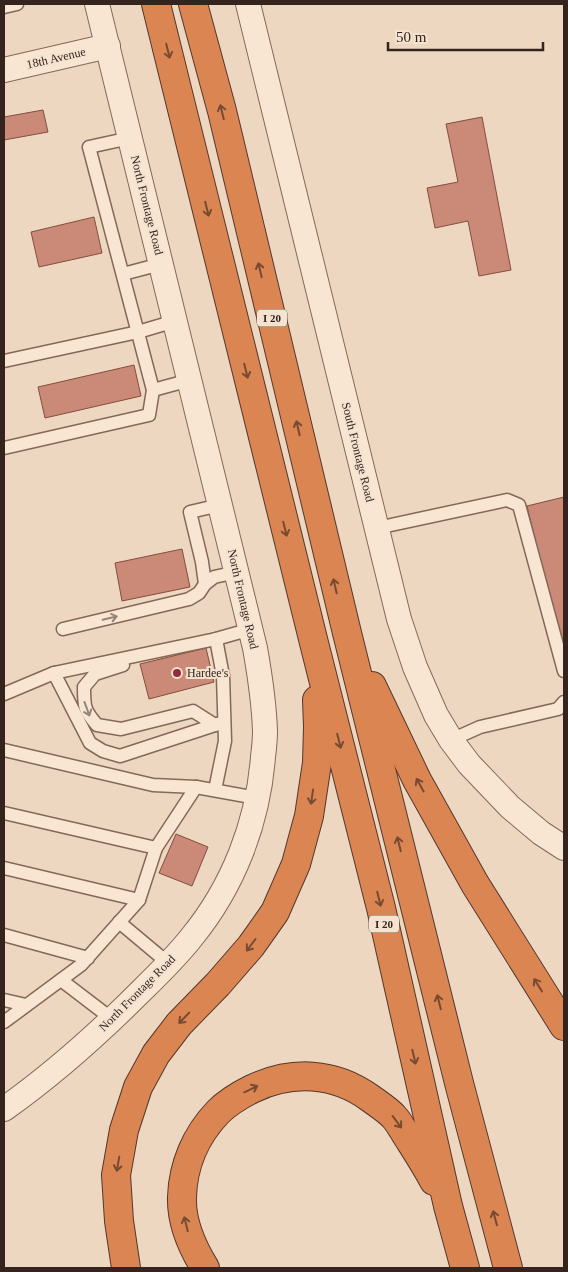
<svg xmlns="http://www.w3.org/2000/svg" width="568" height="1272" font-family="Georgia,serif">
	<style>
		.building { fill: #ca8a77; stroke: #844d3f }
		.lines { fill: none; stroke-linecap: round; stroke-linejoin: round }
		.lane-casing { stroke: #856859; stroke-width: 15 }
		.street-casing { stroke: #856859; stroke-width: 26 }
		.highway-casing { stroke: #53382d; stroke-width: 30 }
		.lane { stroke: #f8e6d3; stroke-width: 12 }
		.street { stroke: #f8e6d3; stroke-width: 24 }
		.highway { stroke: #db8552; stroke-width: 28 }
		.oneway { stroke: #774b32 }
		.oneway2 { stroke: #968578 }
		.poi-dot { fill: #932a3f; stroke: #f4e3d0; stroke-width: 2 }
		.labels { text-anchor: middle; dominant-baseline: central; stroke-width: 4; stroke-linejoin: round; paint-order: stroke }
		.shield { fill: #f4e3d0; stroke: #6e5d53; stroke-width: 1 }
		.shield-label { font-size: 11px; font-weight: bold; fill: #35241d }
		.street-label { font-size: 12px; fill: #35241d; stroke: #f4e3d0 }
		.poi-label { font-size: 12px; fill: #35241d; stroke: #f4e3d0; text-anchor: start }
	</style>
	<rect width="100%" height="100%" fill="#edd7c0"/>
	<g class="building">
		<polygon points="43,110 48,132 4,140 4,117"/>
		<polygon points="482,117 511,270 479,276 468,221 435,228 427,188 458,182 446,124"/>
		<polygon points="94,217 102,253 39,267 31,232"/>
		<polygon points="134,365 141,396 45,418 38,387"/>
		<polygon points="564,497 564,661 527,506"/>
		<polygon points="182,549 190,587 122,601 115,563"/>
		<polygon points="206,648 214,682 149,699 140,664"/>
		<polygon points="176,834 208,847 192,886 159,873"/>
	</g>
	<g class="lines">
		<defs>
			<g id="lane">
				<polyline points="4,7 17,4"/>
				<polyline points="123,274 161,264"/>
				<polyline points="4,361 138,332 175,321"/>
				<polyline points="153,390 190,380"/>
				<polyline points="4,448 149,415 153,390 89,147 130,138"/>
				<polyline points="377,528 507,500 519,505 564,671"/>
				<polyline points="205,584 202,562 190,512 220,505"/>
				<polyline points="63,629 189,599 199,593 205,584 214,577 237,572"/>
				<path d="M123,665L95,674L84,687C84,707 84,710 97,725L121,729L193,711L215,725"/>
				<polyline points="54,673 90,743 103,751 120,756 224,722"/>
				<polyline points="4,694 54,673 216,639 251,629"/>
				<polyline points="451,740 480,727 558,709 564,702"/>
				<polyline points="4,750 153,785 196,787 257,798"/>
				<polyline points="215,790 225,741 223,676 216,639"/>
				<polyline points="4,813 156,848 196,787"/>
				<polyline points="4,868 139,900 81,965 4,1022"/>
				<polyline points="139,900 156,848"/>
				<polyline points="119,922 168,963"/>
				<polyline points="4,935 88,958"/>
				<polyline points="61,980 112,1019"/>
				<polyline points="4,1000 26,1005"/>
			</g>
			<g id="street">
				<polyline points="248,4 399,619 415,667 436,715 451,740 469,764 510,807 541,833 564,848"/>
				<polyline points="4,70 108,46"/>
				<path d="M4,1109C48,1078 89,1042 128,1004C149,983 173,961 191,938C233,887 258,823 263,757C264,749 265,740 265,731C264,703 260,676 255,648L97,4"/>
			</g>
			<g id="highway">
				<polyline points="156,4 314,643 381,908 448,1206 465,1268"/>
				<polyline points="193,4 222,111 347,633 459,1083 508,1268"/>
				<polyline points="372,686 417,780 475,884 564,1026"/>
				<polyline points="126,1268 119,1221 116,1175 124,1130 138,1087 156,1054 179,1024 218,984 251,946 275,912 296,864 309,816 317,763 318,727 317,700"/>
				<path d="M205,1268C192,1247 181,1223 182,1197C183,1165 196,1135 218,1112C228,1102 240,1095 252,1089C292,1070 334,1072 370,1098C378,1104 388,1110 394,1117C398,1121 401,1127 405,1133C415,1149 425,1164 434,1181"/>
			</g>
		</defs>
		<use href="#lane" class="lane-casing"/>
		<use href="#street" class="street-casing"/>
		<use href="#highway" class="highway-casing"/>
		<use href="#lane" class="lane"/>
		<use href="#street" class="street"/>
		<use href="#highway" class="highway"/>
	</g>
	<defs><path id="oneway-shaft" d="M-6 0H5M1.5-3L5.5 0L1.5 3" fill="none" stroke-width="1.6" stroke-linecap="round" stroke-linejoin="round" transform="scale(1.25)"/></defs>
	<g class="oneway">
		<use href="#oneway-shaft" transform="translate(168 51) rotate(76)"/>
		<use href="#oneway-shaft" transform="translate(222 112) rotate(-104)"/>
		<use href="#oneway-shaft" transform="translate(207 209) rotate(76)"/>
		<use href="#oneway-shaft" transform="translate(260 270) rotate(-103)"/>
		<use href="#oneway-shaft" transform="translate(246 371) rotate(76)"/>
		<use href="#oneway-shaft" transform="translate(298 428) rotate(-103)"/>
		<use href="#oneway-shaft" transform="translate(285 529) rotate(76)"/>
		<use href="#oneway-shaft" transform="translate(335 586) rotate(-103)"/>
		<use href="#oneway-shaft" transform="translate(339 741) rotate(76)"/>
		<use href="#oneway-shaft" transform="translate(420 785) rotate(-119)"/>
		<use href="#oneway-shaft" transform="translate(312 797) rotate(98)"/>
		<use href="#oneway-shaft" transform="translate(399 844) rotate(-104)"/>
		<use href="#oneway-shaft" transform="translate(379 899) rotate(76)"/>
		<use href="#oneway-shaft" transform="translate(251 945) rotate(127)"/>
		<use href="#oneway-shaft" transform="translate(538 985) rotate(-122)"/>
		<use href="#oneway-shaft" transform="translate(439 1002) rotate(-104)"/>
		<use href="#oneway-shaft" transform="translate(184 1018) rotate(134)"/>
		<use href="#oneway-shaft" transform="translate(414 1057) rotate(77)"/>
		<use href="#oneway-shaft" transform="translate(251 1089) rotate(-26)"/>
		<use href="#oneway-shaft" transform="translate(397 1122) rotate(54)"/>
		<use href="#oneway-shaft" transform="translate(118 1164) rotate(100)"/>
		<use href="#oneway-shaft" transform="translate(495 1218) rotate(-105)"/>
		<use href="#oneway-shaft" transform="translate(186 1224) rotate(-104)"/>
	</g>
	<g class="oneway2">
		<use href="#oneway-shaft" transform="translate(110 618) rotate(-13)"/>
		<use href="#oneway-shaft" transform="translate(87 709) rotate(70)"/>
	</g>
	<circle class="poi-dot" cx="177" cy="673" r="5"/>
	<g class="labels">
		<g class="shield">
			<rect x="257" y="309.5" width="30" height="17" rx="4"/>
			<rect x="369" y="915.5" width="30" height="17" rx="4"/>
		</g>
		<g class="shield-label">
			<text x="272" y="318">I 20</text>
			<text x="384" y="924">I 20</text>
		</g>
		<g class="street-label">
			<text transform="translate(56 58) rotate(-13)">18th Avenue</text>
			<text transform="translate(147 205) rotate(76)">North Frontage Road</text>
			<text transform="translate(358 452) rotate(76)">South Frontage Road</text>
			<text transform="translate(243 599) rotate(77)">North Frontage Road</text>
			<text transform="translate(137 993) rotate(-45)">North Frontage Road</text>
		</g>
		<g class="poi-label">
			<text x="187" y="673">Hardee's</text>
		</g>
	</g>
	<rect width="568" height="1272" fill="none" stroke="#35241d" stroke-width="10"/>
	<path d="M388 42v8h155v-8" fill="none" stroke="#35241d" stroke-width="2.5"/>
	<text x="396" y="42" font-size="15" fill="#35241d" stroke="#f4e3d0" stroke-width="4" paint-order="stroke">50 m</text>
</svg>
